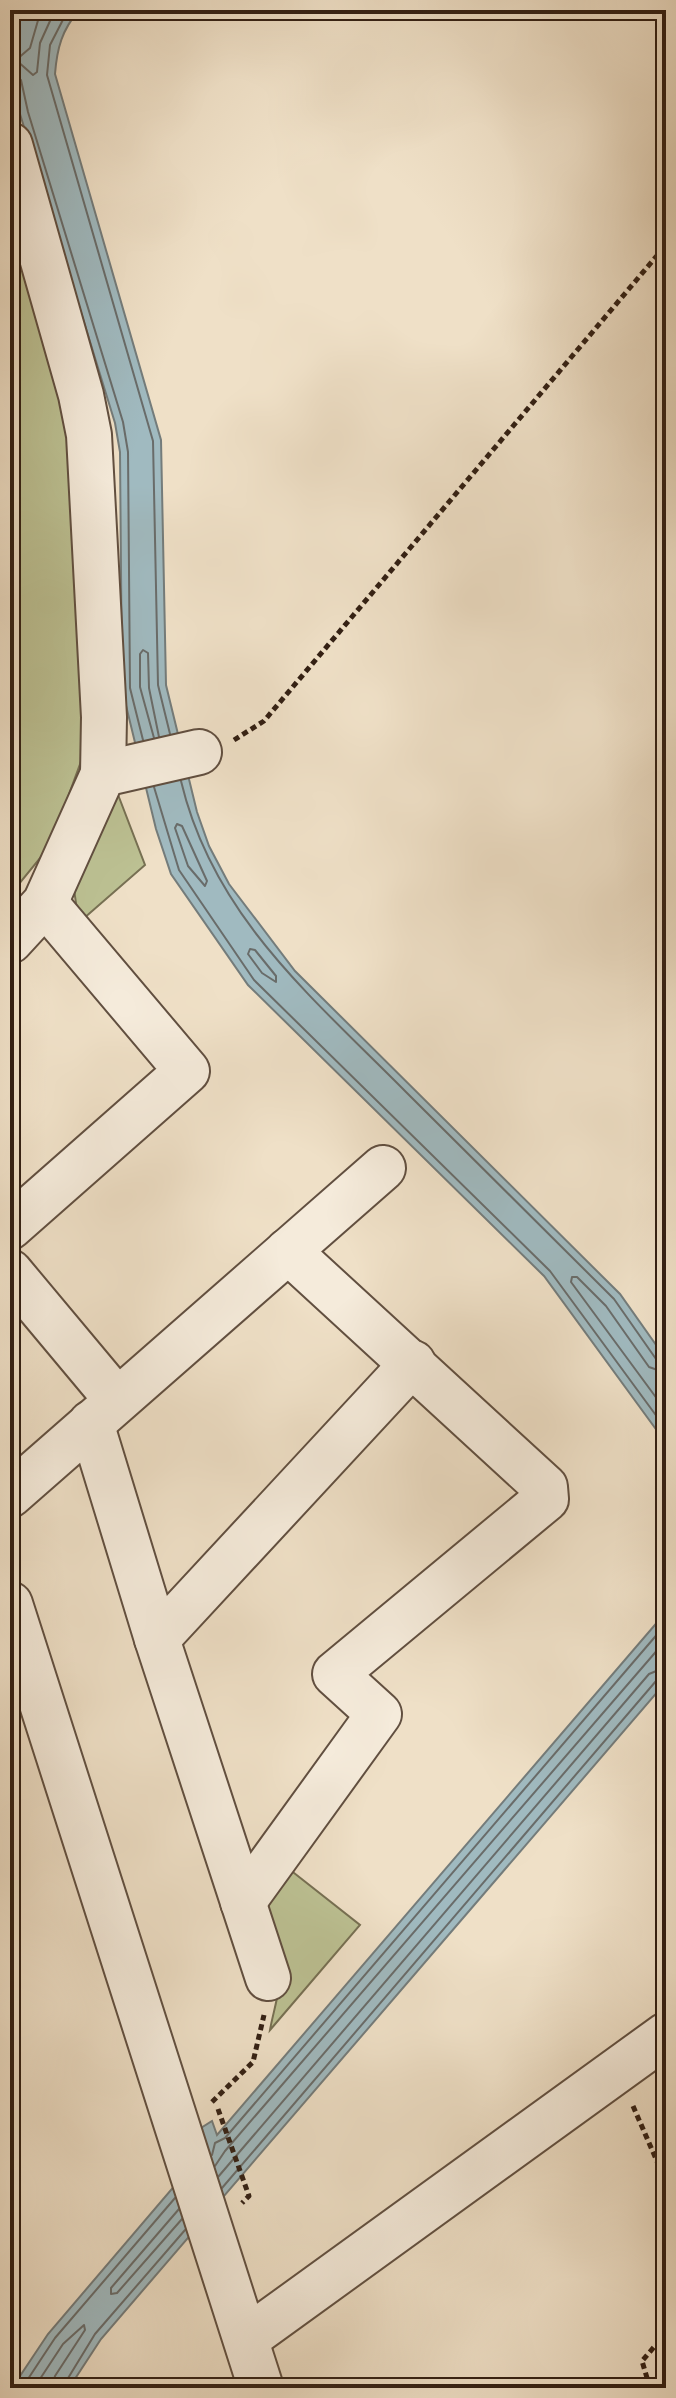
<svg xmlns="http://www.w3.org/2000/svg" width="676" height="2398" font-family="'Sorts Mill Goudy',serif">
	<style>
		.green { fill: #bcc193; stroke: #777053; stroke-width: 2 }
		.water { fill: #a0bac0; stroke: #747c7b; stroke-width: 2 }
		.lines { fill: none; stroke-linecap: round; stroke-linejoin: round }
		.shore { stroke: #696c6a; stroke-width: 2 }
		.minor-casing { stroke: #614f40; stroke-width: 48 }
		.path { stroke: #321f13; stroke-width: 5; stroke-dasharray: 6 4; stroke-linecap: butt }
		.minor { stroke: #f5ebdb; stroke-width: 44 }
	</style>
	<rect width="100%" height="100%" fill="#efe0c7"/>
	<filter id="stains"><feTurbulence type="fractalNoise" baseFrequency=".0025" numOctaves="4"/><feColorMatrix values="0 0 0 0 .2 0 0 0 0 .09 0 0 0 0 .02 0 0 0 .5 -.17"/></filter>
	<radialGradient id="worn" r=".72"><stop offset=".6" stop-color="#630" stop-opacity="0"/><stop offset="1" stop-color="#630" stop-opacity=".3"/></radialGradient>
	<g class="green">
		<polygon points="10,217 57,380 73,455 90,737 50,846 10,895"/>
		<polygon points="117,792 145,865 83,919 77,910 72,876"/>
		<path d="M289,1869L360,1925L270,2030C273,2012 282,1986 280,1968C271,1911 249,1927 289,1869Z"/>
	</g>
	<g class="water">
		<path d="M24,10H79C62,30 57,48 55,74L161,440L166,685L197,812L209,846L229,884L295,971L620,1294L666,1359V1443L544,1276L248,985L171,874L156,829L122,689L120,452L115,423L20,114C13,77 7,44 24,10Z"/>
		<polygon points="666,1612 666,1682 101,2339 69,2388 12,2388 48,2334 206,2149 201,2128 212,2121 217,2135"/>
	</g>
	<g class="lines">
		<g class="shore">
			<polyline points="41,10 30,48 16,60 33,75 37,72 40,43 55,10"/>
			<polyline points="68,10 50,45 47,75 153,441 158,685 170,734"/>
			<polyline points="10,73 21,80 28,112 123,422 128,452 130,688 143,740"/>
			<polyline points="154,738 140,687 140,654 143,650 148,653 149,688 159,737"/>
			<path d="M181,781C213,916 312,997 406,1092C475,1161 544,1230 614,1299L656,1359L666,1363"/>
			<polyline points="154,787 179,870 254,980 550,1271 666,1429"/>
			<polygon points="177,824 182,826 207,881 205,886 188,866 175,828"/>
			<polygon points="250,949 255,950 276,976 276,982 262,973 248,954"/>
			<polyline points="666,1373 649,1367 606,1306 577,1277 572,1277 571,1282 666,1411"/>
			<polyline points="212,2155 215,2143 225,2138 666,1624"/>
			<polyline points="215,2166 225,2151 666,1640"/>
			<polyline points="218,2177 649,1674 666,1667"/>
			<polyline points="222,2188 656,1681 666,1677"/>
			<polyline points="179,2209 111,2288 111,2294 117,2293 182,2219"/>
			<polyline points="22,2388 55,2338 175,2198"/>
			<polyline points="34,2388 63,2344 84,2325 85,2330 55,2376 52,2388"/>
			<polyline points="62,2388 95,2334 185,2230"/>
		</g>
		<defs>
			<g id="minor">
				<polyline points="10,145 81,395 89,435 104,717 103,774"/>
				<polyline points="10,941 45,903 103,774 199,752"/>
				<polyline points="10,1227 187,1071 45,903"/>
				<polyline points="10,1272 117,1400"/>
				<polyline points="91,1423 157,1639 268,1978"/>
				<polyline points="10,1495 383,1168"/>
				<polyline points="10,1604 261,2388"/>
				<polyline points="157,1639 413,1363"/>
				<polyline points="243,1902 379,1714 335,1674 546,1499 545,1487 288,1251"/>
				<polyline points="246,2339 666,2035"/>
			</g>
		</defs>
		<use href="#minor" class="minor-casing"/>
		<g class="path">
			<polyline points="234,740 264,721 666,245"/>
			<polyline points="212,2102 253,2062 264,2015"/>
			<polyline points="633,2106 666,2182"/>
			<polyline points="218,2109 249,2196 242,2203"/>
			<polyline points="650,2388 642,2361 654,2347 666,2340"/>
		</g>
		<use href="#minor" class="minor"/>
	</g>
	<rect width="676" height="2398" fill="none" stroke="#efe0c7" stroke-width="40"/>
	<rect x="12" y="12" width="652" height="2374" fill="none" stroke="#321f13" stroke-width="4"/>
	<rect x="20" y="20" width="636" height="2358" fill="none" stroke="#321f13" stroke-width="2"/>
	<rect width="100%" height="100%" filter="url(#stains)"/>
	<rect width="100%" height="100%" fill="url(#worn)"/>
</svg>
